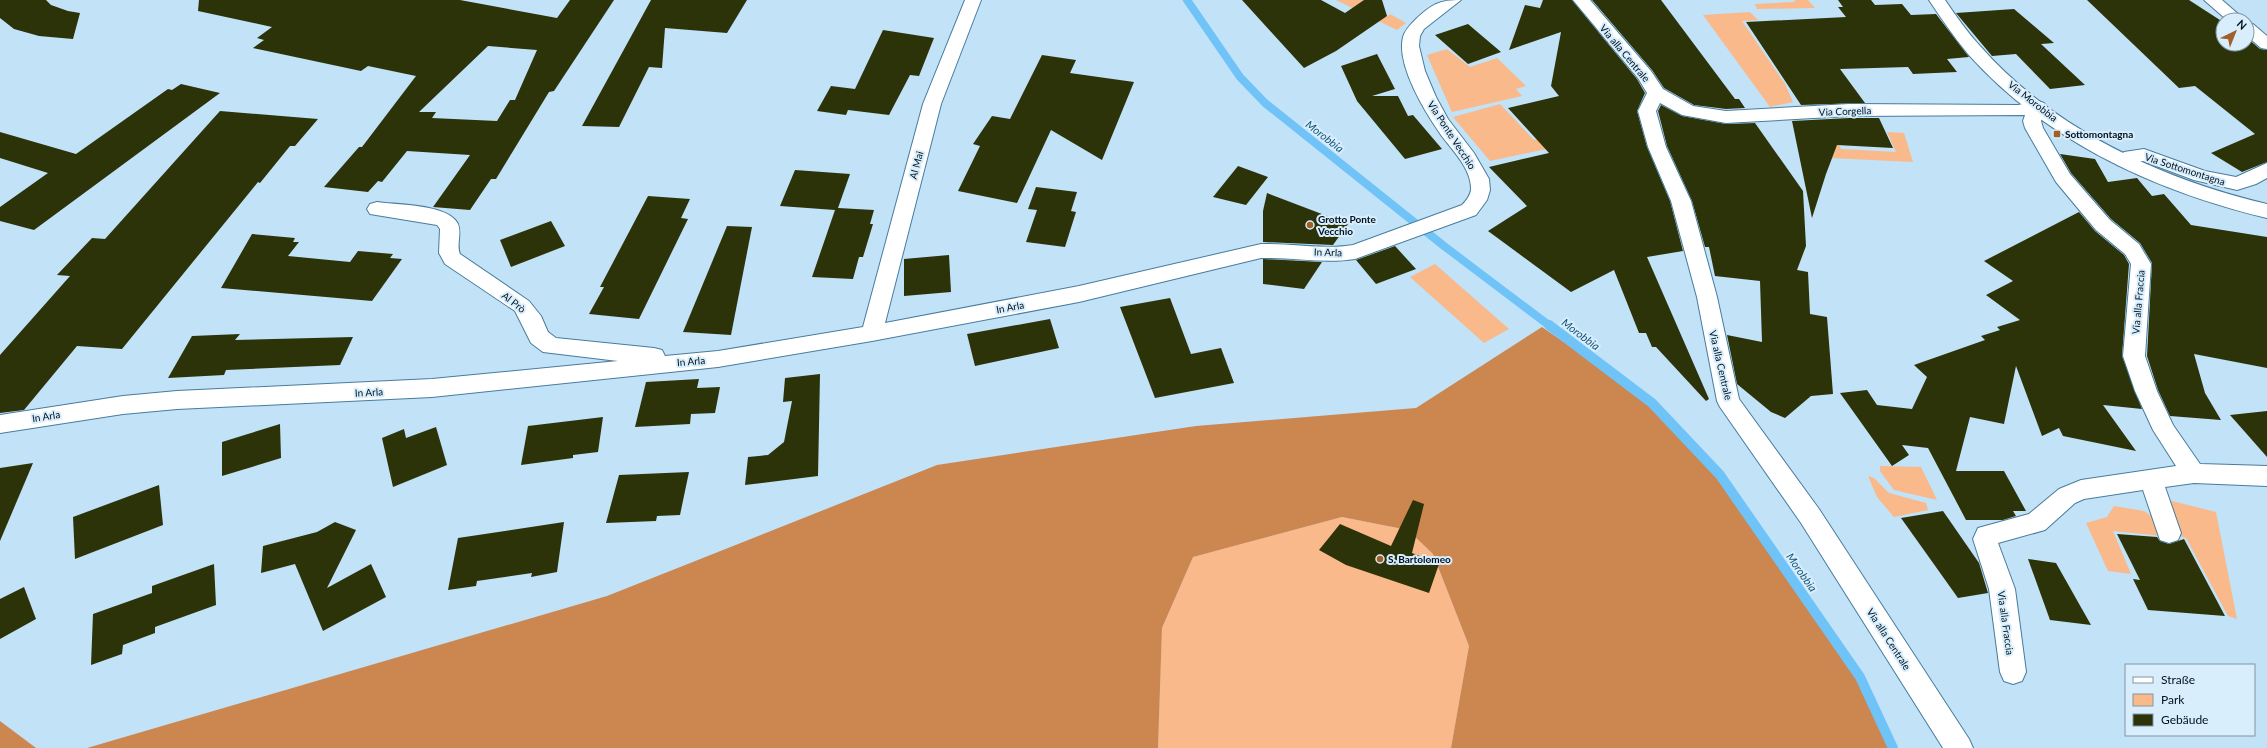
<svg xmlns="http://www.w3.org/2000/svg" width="2267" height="748" font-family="Lato,sans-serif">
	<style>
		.green { fill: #f9b98a }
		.forest { fill: #cc8650 }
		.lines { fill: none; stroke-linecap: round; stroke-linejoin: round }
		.stream-far1 { stroke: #6fc3f7; stroke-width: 8 }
		.stream { stroke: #6fc3f7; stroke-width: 10 }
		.building { fill: #2c3309; fill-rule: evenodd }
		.street-casing { stroke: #477c9d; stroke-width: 2 }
		.secondary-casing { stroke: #477c9d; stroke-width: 2 }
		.street { fill: #fff; fill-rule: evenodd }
		.secondary { fill: #fff; fill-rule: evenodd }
		.poi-dot { fill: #a0602a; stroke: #d8eefd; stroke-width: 1.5 }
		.labels { text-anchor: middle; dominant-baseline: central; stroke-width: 4; stroke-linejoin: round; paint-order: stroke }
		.street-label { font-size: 10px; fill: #00111d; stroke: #d8eefd }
		.poi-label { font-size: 10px; font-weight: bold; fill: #00111d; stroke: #d8eefd; text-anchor: start }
		.water-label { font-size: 11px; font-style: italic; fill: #145577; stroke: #d8eefd }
	</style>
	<rect width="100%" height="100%" fill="#c2e2f8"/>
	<g class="green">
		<polygon points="1336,0 1363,0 1362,3 1388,16 1390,14 1406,23 1397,30"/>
		<polygon points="1796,0 1808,0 1815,8 1757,9 1755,4 1793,2"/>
		<polygon points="1750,12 1758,20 1742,21 1785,84 1793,102 1770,107 1703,15"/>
		<polygon points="1447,49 1470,67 1497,58 1526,86 1516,89 1522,96 1452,112 1427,55"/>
		<polygon points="1500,104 1534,140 1562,133 1570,144 1490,161 1453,117"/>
		<polygon points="1887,132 1904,133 1913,162 1830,158 1832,144 1839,145 1841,149 1896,152"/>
		<polygon points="1435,264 1509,329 1484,343 1410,277"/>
		<polygon points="1880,466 1921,467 1937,500 1894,490 1880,471"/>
		<polygon points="1868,476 1874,478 1889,493 1926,503 1928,510 1894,517 1877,497"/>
		<polygon points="2168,500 2216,512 2237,619 2228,616 2186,538 2176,535"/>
		<polygon points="2114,506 2144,511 2159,521 2162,536 2113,531 2131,574 2108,571 2086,523 2107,517"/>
		<polygon points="1342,517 1408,530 1433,554 1469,646 1451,748 1158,748 1162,628 1193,557"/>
	</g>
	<g class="forest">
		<polygon points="1542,327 1652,403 1720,475 1860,677 1893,748 1451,748 1469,646 1433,554 1408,530 1342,517 1193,557 1162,628 1158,748 87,748 607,596 937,465 1196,426 1416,408"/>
		<polygon points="0,721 36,748 0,748"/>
	</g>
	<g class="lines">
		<polyline class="stream-far1" points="1187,0 1240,77 1265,103 1444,246 1550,326"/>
		<polyline class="stream" points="1549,325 1652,403 1720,475 1860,677 1893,748"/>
	</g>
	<g class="building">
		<polygon points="0,0 46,0 51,5 68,11 80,13 73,39 39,36 14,29 0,18"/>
		<path d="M199,0H460L557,18L570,0H614L554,91L549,92L496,179H491L470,210L433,207L470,155L407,151L382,182L378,181L368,192L324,187L359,147H362L416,76L368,66L361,71L253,48L264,40L257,38L272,27L198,11ZM488,46L537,50L515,100H510L497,121L432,118L436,112H419Z"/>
		<polygon points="651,0 747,0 727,33 665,28 662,68 649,67 619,127 582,126"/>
		<polygon points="1242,0 1321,0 1345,13 1364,0 1382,0 1387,16 1336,51 1304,68"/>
		<polygon points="1543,0 1572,0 1637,79 1645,93 1637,111 1647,147 1670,201 1683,251 1647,257 1709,399 1706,401 1656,347 1652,347 1646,333 1639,333 1614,270 1571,292 1488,231 1527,206 1489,167 1549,153 1508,108 1559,96 1551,86 1561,32 1509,50 1525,5 1540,8"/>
		<polygon points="1592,0 1661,0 1735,99 1739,99 1745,108 1726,109 1694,105 1664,88 1652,70"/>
		<polygon points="1838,0 1871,0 1875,5 1902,4 1911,15 1936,14 1969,57 1947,59 1957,72 1913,74 1908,67 1840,69 1865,103 1801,105 1746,22 1846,17 1838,7 1843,7"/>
		<polygon points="2087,0 2189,0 2223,22 2223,44 2247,44 2247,38 2260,49 2267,50 2267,162 2242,172 2211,153 2255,134 2195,86 2179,88"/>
		<polygon points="2014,9 2054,43 2041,44 2085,85 2050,89 2016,54 1992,56 1956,13"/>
		<polygon points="1468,24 1501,52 1468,64 1435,35"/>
		<polygon points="883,30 934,38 919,76 910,75 889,115 848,110 846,115 817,111 831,86 855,89"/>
		<polygon points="1377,54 1395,89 1372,96 1398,96 1408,116 1413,115 1442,149 1405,159 1357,101 1341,66"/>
		<polygon points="1042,55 1076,60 1070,73 1134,82 1102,160 1051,130 1017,203 958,191 980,146 973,144 992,116 1010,119"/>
		<polygon points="181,84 220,93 34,230 0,221 0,207 48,173 0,158 0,132 76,154 168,89 172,90"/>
		<polygon points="1661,105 1682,116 1726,124 1755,123 1803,191 1806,246 1797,270 1808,272 1810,314 1827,317 1833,394 1811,396 1785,418 1771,412 1737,384 1727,335 1762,342 1760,281 1715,276 1709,247 1705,247 1692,201 1667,146 1658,111"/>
		<polygon points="220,111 318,119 295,146 290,146 260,183 258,182 122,349 77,346 24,410 0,413 0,355 70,276 57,275 92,238 105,239"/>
		<polygon points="1849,118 1879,118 1893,148 1837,145 1826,174 1812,218 1792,121"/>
		<polygon points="2060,154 2095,159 2108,182 2137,178 2152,196 2164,194 2191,225 2267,237 2267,368 2194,354 2205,393 2221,420 2170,416 2158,390 2147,356 2152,263 2140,243 2111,219 2071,173"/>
		<polygon points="1238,166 1268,177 1246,205 1213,197"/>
		<polygon points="795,170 850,174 838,208 874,210 870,224 873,224 863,257 859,257 853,279 812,277 835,210 780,206"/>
		<polygon points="1036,187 1077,192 1071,211 1076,212 1065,247 1026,242 1037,210 1028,209"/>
		<polygon points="1267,193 1348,224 1333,245 1263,242 1263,211"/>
		<polygon points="648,196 690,199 681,218 688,219 639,319 589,314 604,287 600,287"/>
		<polygon points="2079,212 2095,231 2124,255 2129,264 2122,356 2142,409 2103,405 2136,451 2063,436 2059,428 2042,436 2016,366 2004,424 1970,417 1956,471 2004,471 2026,511 2013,511 2016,516 2003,520 1966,520 1928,448 1902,445 1909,455 1892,466 1840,393 1867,390 1877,405 1912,409 1927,377 1914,365 1985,340 1981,336 2000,330 1997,327 2020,320 1986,295 2013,281 1984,261"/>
		<polygon points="551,221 565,246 511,267 500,240"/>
		<polygon points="727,226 752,227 731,335 683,332"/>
		<polygon points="252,234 295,238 293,242 299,242 288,256 350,262 358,251 393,254 390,258 402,259 372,301 221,288"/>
		<polygon points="1395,246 1416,269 1376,284 1356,260"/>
		<polygon points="949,255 951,292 904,296 904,259"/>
		<polygon points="1263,259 1284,260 1322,262 1304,289 1263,284"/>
		<polygon points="1170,298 1191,354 1221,348 1234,383 1155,398 1120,307"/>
		<polygon points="1050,319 1059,348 975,366 967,334"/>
		<polygon points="240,334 235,340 353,337 340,365 226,370 224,375 168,378 192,336"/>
		<polygon points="820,374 818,476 745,485 748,457 768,455 784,442 792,401 783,402 785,378"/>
		<polygon points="699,379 697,388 720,387 715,413 691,414 690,424 635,427 646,382"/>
		<polygon points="2267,411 2267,457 2230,415"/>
		<polygon points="603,417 598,452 573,455 573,458 521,465 528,426"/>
		<polygon points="280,424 281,458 222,476 222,442"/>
		<polygon points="436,427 447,465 393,487 382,438 404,429 406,438"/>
		<polygon points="33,463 0,541 0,468"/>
		<polygon points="689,472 680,515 657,516 656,521 606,523 619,475"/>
		<polygon points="159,485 163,525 75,559 73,517"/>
		<polygon points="1413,500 1424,504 1412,553 1439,564 1429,593 1346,565 1319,550 1340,524 1391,546"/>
		<polygon points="1943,511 1979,563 1988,593 1958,598 1901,518"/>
		<polygon points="335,522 356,530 327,588 371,564 386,597 323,631 295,564 261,573 263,546 317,532"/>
		<polygon points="564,522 557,572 531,577 532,573 477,581 476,586 448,590 458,538"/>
		<polygon points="2117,534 2157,537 2160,541 2169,544 2184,539 2225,616 2148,610 2133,579 2140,580"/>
		<polygon points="2028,559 2056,563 2091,625 2050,620"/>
		<polygon points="214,564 216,605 155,627 155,633 123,645 122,654 91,665 93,614 152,593 152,586"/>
		<polygon points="24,587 36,619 0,639 0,599"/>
	</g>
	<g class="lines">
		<defs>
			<g id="street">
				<path d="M965,0H981L941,104L885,323L1079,286L1261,244C1291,243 1324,250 1353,245L1462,205C1466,201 1470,196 1471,190C1472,169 1452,150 1441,135C1425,112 1396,65 1403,37C1405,30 1411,24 1416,19C1432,4 1439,0 1461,0L1424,29L1420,36L1419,46L1425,71L1436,97L1448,119L1474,153L1489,179L1490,190L1487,200L1476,215L1355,259C1325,264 1292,257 1261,258L1079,302L872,341L718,367L432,397L177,409L123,414L0,433V415L123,396L177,391L432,379L618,361L543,352L531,343L515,311L445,264L439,253L440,229L437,225L370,214L367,209L370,204L377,202C397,205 449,204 458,224C462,234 456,244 460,254L529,301L541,316L548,332L556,338L654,348L662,350L665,356L718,351L863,327L923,104Z"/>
				<polygon points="1573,0 1590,0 1651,71 1663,89 1693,106 1726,111 1849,104 2018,105 2038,101 2044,103 2047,107 2041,121 2043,128 2070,174 2110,220 2139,244 2151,264 2145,356 2157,391 2173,425 2200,464 2267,466 2267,486 2194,483 2165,487 2181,533 2178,540 2169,543 2160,540 2143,490 2084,499 2075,503 2045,530 1998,543 2015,589 2026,672 2022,681 2013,684 2004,681 2000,672 1989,589 1973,539 1978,528 2029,514 2059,489 2081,480 2176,466 2153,430 2135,391 2123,356 2131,264 2125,254 2096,230 2056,182 2025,128 2023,121 2025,115 1849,116 1726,123 1682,115 1660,103 1656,111 1666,147 1691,201 1717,297 1739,399 1819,509 1969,739 1973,748 1943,748 1801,523 1720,407 1717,401 1697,297 1671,201 1648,147 1638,111 1647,93 1638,78"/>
				<polygon points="2204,0 2222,0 2245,20 2227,20"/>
				<polygon points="2247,23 2253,24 2267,36 2267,49 2261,48 2247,36"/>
				<polygon points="2144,149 2205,171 2236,177 2267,163 2267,178 2256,184 2237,190 2194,180 2143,161 2136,162 2124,167 2117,165 2115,161 2124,152"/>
			</g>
			<path id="secondary" d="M1929,0H1945C1956,16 1967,32 1980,46C2053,129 2161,179 2267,204V218C2155,191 2046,141 1968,54C1954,37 1941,18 1929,0Z"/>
		</defs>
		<use href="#street" class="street-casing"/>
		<use href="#secondary" class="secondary-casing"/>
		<use href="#street" class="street"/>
		<use href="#secondary" class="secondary"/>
	</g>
	<g class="poi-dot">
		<rect x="2053" y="130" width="8" height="8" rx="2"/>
		<circle cx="1310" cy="225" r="4"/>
		<circle cx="1380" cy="559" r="4"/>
	</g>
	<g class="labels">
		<g class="street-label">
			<text transform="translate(1625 53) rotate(50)">Via alla Centrale</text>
			<text transform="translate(2033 101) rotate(38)">Via Morobbia</text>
			<text transform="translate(1845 111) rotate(-2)">Via Corgella</text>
			<text transform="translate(1452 135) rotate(57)">Via Ponte Vecchio</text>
			<text transform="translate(916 165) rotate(-75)">Al Mai</text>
			<text transform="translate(2185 169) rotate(18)">Via Sottomontagna</text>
			<text transform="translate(1328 252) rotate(2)">In Arla</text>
			<text transform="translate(514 302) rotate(38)">Al Prò</text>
			<text transform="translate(2138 302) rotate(-85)">Via alla Fraccia</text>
			<text transform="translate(1010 307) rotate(-11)">In Arla</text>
			<text transform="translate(691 361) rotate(-5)">In Arla</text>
			<text transform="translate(1721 365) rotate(77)">Via alla Centrale</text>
			<text transform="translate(369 392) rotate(-3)">In Arla</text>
			<text transform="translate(46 416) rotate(-9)">In Arla</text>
			<text transform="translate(2006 623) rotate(82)">Via alla Fraccia</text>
			<text transform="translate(1889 639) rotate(57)">Via alla Centrale</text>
		</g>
		<g class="poi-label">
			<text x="2065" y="134">Sottomontagna</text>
			<text x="1318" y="219">Grotto Ponte<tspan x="1318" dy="12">Vecchio</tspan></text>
			<text x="1388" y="559">S. Bartolomeo</text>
		</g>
		<g class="water-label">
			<text transform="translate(1325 136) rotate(38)">Morobbia</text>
			<text transform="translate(1581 334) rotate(37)">Morobbia</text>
			<text transform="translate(1802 572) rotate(55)">Morobbia</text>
		</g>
	</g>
	<rect x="2125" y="664" width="130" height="72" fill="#d8eefd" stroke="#8296a3"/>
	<rect x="2133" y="677" width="20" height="6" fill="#ffffff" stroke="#8296a3"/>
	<text x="2161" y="684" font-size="12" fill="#00111d">Straße</text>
	<rect x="2133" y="694" width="20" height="12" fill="#f9b98a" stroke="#8296a3"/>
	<text x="2161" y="704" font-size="12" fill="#00111d">Park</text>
	<rect x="2133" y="714" width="20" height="12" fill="#2c3309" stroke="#8296a3"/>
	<text x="2161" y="724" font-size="12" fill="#00111d">Gebäude</text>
	<g transform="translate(2235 32) rotate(43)"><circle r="19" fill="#d8eefd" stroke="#8296a3"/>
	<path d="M0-3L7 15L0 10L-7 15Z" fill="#a0602a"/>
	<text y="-6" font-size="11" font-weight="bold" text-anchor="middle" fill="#00111d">N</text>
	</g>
</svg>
